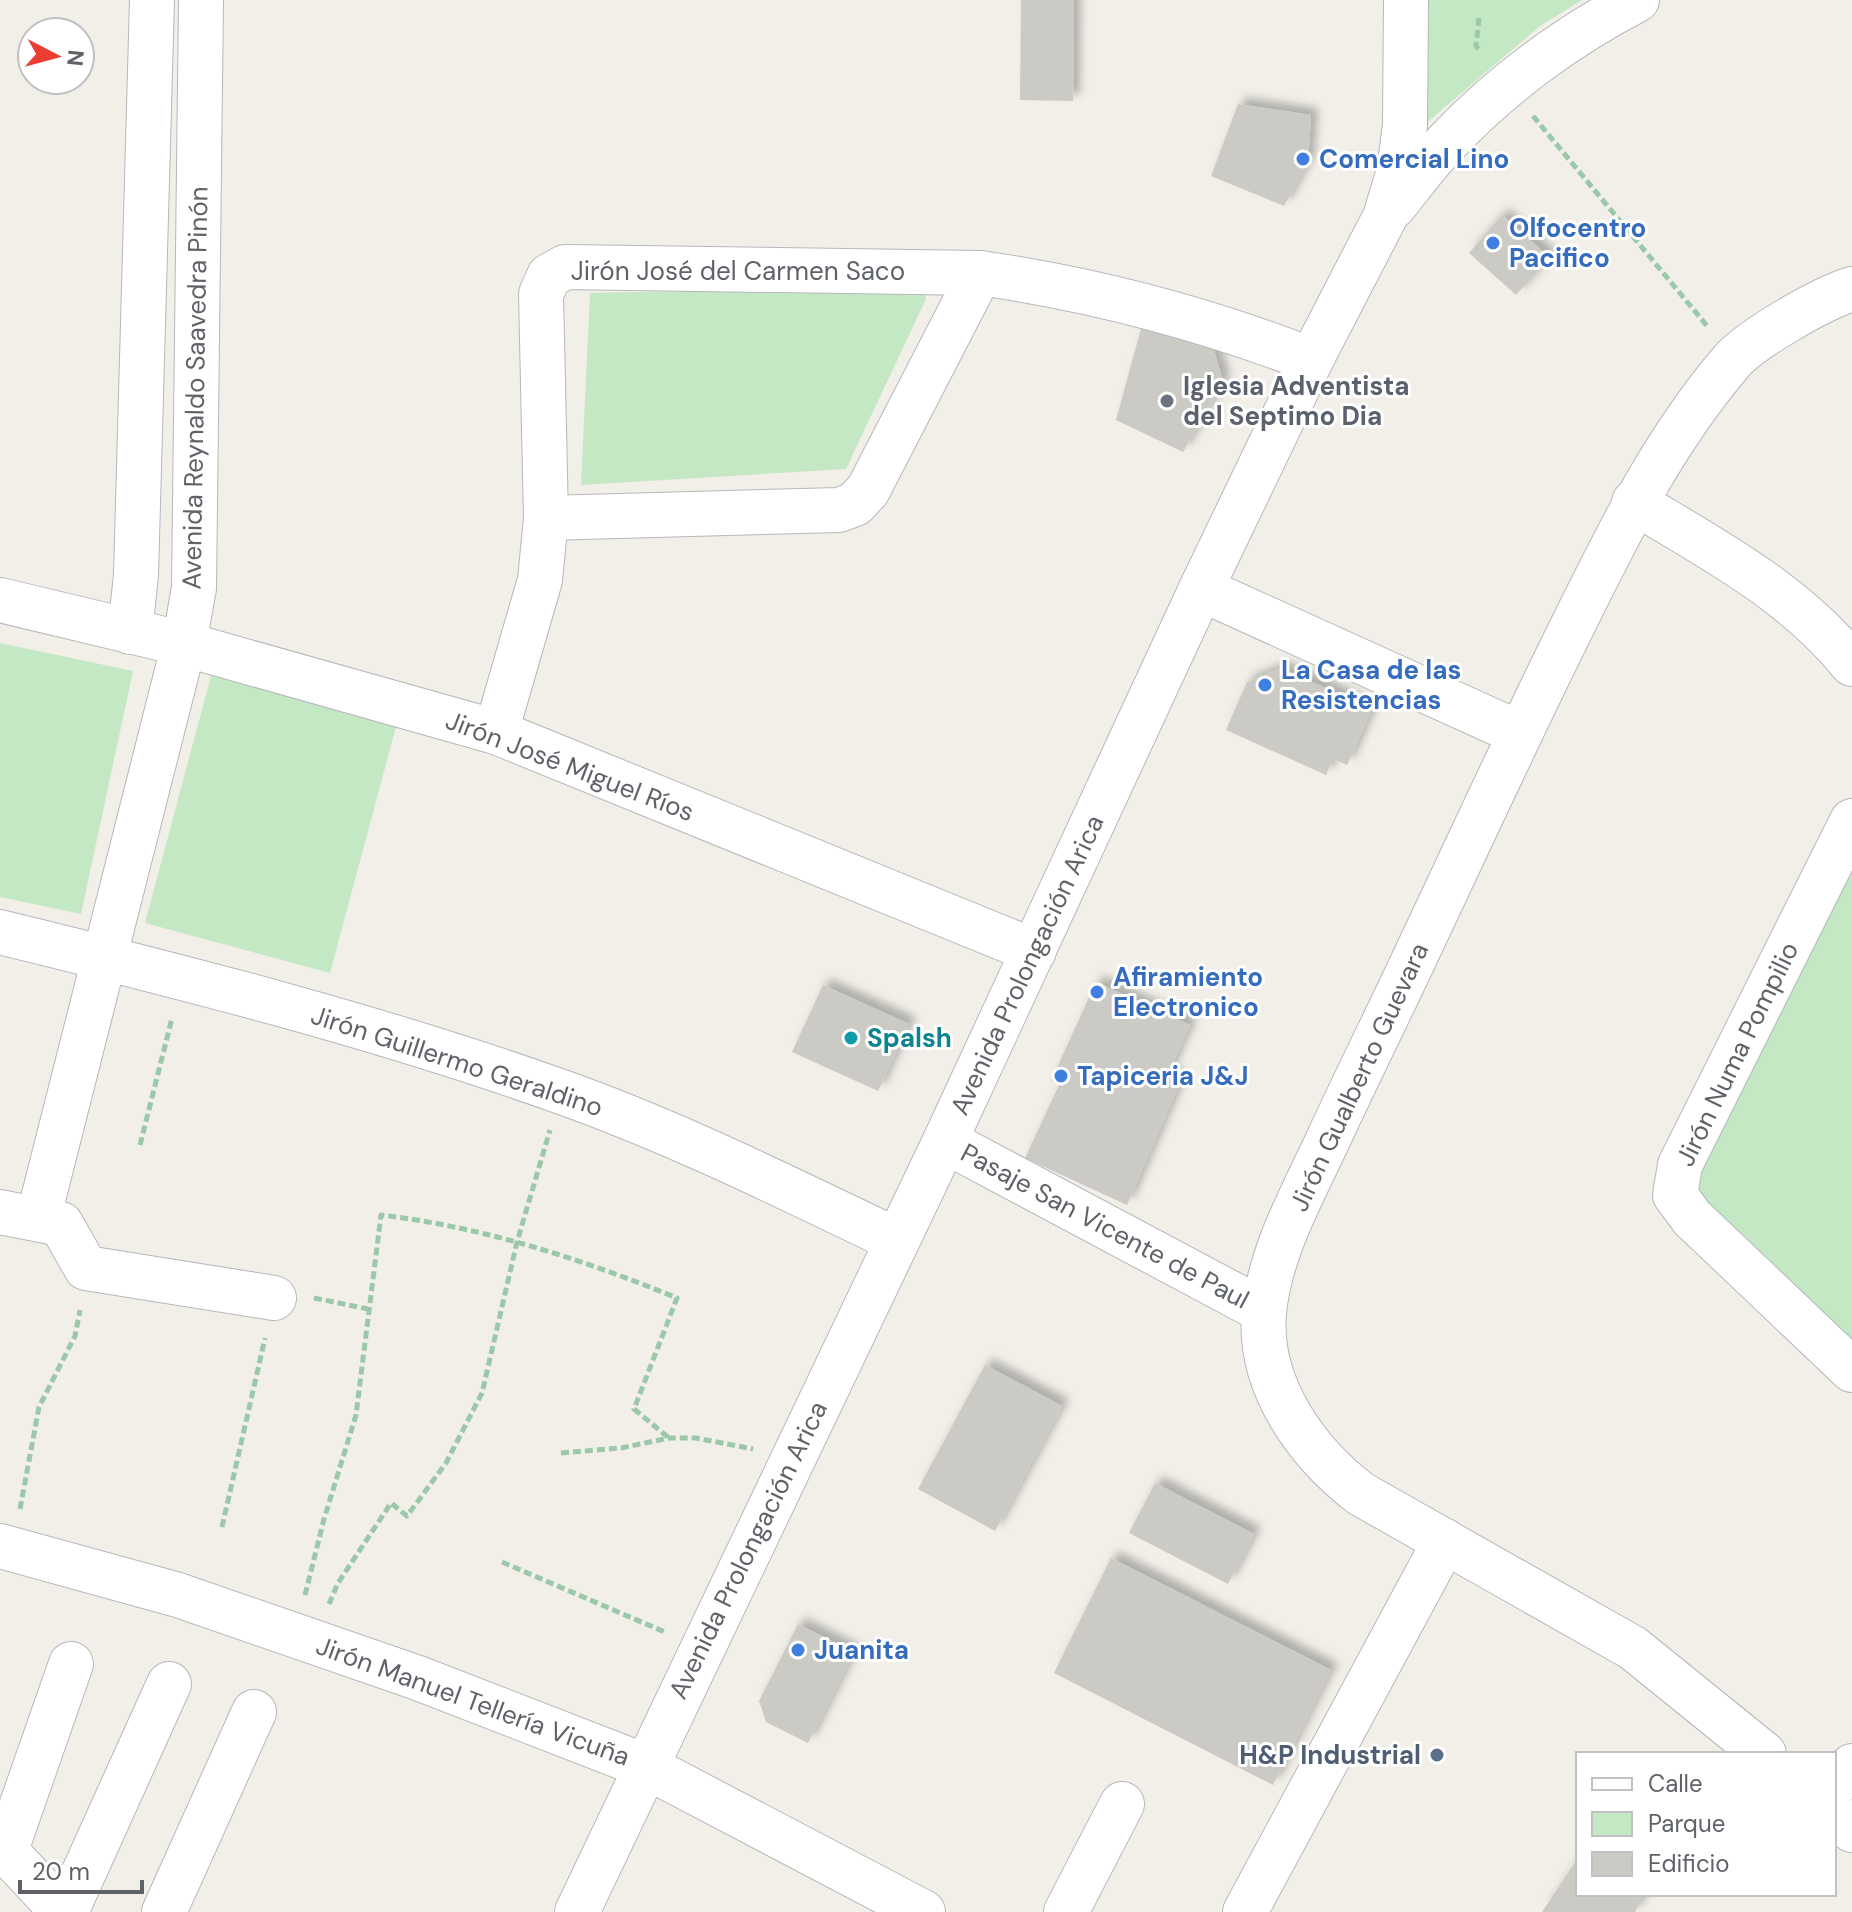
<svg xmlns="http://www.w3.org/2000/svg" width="1852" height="1912" font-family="'DM Sans',sans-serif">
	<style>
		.green { fill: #c5e8c4 }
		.building { fill: #cccac5; filter: url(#shadow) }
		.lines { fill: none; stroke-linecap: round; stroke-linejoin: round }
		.minor-casing { stroke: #b5b8bc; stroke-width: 46 }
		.path { stroke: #9bc8a8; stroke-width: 5; stroke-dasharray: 8 4; stroke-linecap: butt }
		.minor { stroke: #fff; stroke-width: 44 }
		.shop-dot { fill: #3f7fe0; stroke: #fff; stroke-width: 3 }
		.worship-dot { fill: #6b7280; stroke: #fff; stroke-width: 3 }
		.culture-dot { fill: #0f9aa8; stroke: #fff; stroke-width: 3 }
		.service-dot { fill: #5c6f8a; stroke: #fff; stroke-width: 3 }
		.labels { text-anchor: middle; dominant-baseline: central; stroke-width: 6; stroke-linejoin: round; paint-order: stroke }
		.shop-label { font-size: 26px; font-weight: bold; fill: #366cbe; stroke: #fff; text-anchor: start }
		.street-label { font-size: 26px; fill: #5f6368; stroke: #fff }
		.worship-label { font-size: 26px; font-weight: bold; fill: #5b616d; stroke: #fff; text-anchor: start }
		.culture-label { font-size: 26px; font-weight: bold; fill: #0d838f; stroke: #fff; text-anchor: start }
		.service-label { font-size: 26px; font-weight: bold; fill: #4e5e75; stroke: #fff; text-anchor: end }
	</style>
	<defs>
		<filter id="shadow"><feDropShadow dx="7" dy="-7" stdDeviation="4" flood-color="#0004"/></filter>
	</defs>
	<rect width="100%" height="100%" fill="#f1efe8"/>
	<g class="green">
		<polygon points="1428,0 1582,0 1540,26 1424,125"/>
		<polygon points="922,286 926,299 846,469 581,485 590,293"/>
		<polygon points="0,643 133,671 81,914 0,897"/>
		<polygon points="212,672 397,723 330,973 145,923"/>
		<polygon points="1852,861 1852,1345 1689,1195"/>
	</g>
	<g class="building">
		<polygon points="1021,0 1074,0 1073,101 1020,100"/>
		<polygon points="1238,104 1311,115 1308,162 1284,206 1211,176"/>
		<polygon points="1502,215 1550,258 1516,295 1469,253"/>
		<polygon points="1142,325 1214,350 1223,382 1183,452 1116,420"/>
		<polygon points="1281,668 1372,709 1347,765 1333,759 1326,775 1226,730 1247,682"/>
		<polygon points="1096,982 1190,1025 1168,1074 1181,1080 1127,1205 1025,1158 1059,1085 1051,1081"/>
		<polygon points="823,985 909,1024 878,1091 792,1052"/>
		<polygon points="985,1365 1062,1406 995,1531 918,1489"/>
		<polygon points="1155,1483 1254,1534 1228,1584 1129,1533"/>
		<polygon points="1111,1558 1331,1670 1273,1785 1054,1673"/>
		<polygon points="798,1624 854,1652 808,1743 766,1722 759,1701"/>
		<polygon points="1578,1858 1578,1894 1643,1894 1635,1912 1542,1912"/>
	</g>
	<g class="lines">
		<defs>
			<g id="minor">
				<path d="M1394,206C1412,184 1429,160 1449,140C1502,84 1569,35 1637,0"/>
				<path d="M1634,502C1712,549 1794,592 1852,664"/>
				<polyline points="546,518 839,510 855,504 868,490 980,273"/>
				<polyline points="1201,589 1519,733"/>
				<polyline points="0,600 184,644 496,732 1034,951"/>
				<polyline points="130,632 136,575 152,0"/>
				<path d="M496,732L540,580L546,518L541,294L549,276L565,267L980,273C1091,289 1206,319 1311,360"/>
				<polyline points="1852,821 1680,1165 1675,1195 1692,1218 1852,1370"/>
				<path d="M0,932C188,978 376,1026 559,1091C675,1132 785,1187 896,1240"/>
				<polyline points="945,1141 1264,1311"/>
				<polyline points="0,1212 61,1224 86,1268 274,1298"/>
				<polyline points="38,1219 184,644 194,588 201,0"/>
				<polyline points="0,1546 178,1595 418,1678 645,1766 923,1912"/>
				<path d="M1764,1754L1633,1648L1361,1494C1306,1452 1258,1385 1264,1313C1269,1255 1301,1197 1325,1146C1349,1094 1374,1043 1399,991C1456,871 1511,750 1570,631C1617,536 1662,443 1731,362C1752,338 1821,299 1852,289"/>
				<polyline points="1834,1786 1852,1766"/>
				<polyline points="1834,1814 1852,1830"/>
				<polyline points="0,1845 63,1912"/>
				<polyline points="6,1850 71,1664"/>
				<polyline points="66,1912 169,1684"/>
				<polyline points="164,1912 254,1712"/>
				<polyline points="577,1912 945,1141 1201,589 1311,360 1385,217 1399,171 1405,125 1406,0"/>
				<polyline points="1066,1912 1122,1804"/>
				<polyline points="1245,1912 1445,1541"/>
			</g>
		</defs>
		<use href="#minor" class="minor-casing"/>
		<g class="path">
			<polyline points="1479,18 1476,46 1481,52"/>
			<polyline points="1533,116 1708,327"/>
			<polyline points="140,1145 172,1018"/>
			<polyline points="314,1298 368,1309"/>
			<polyline points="561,1453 621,1448 669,1438 696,1438 753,1449"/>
			<polyline points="20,1509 39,1407 75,1336 80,1310"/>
			<polyline points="222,1527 265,1338"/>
			<polyline points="502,1562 667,1633"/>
			<path d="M305,1595L324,1519L356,1415L381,1215C483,1227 582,1259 677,1298L634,1409L669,1438"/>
			<polyline points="329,1604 338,1583 391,1503 407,1516 446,1463 482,1393 517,1242 550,1130"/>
		</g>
		<use href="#minor" class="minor"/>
	</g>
	<g class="shop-dot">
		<circle cx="1303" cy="159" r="8"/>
		<circle cx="1493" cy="243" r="8"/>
		<circle cx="1265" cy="685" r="8"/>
		<circle cx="1097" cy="992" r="8"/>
		<circle cx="1061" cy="1076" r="8"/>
		<circle cx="798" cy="1650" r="8"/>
	</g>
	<circle class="worship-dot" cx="1167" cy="401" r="8"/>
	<circle class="culture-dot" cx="851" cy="1038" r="8"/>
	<circle class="service-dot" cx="1437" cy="1755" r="8"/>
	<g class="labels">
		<g class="shop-label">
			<text x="1319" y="159">Comercial Lino</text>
			<text x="1509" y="228">Olfocentro<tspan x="1509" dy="30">Pacifico</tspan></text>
			<text x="1281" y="670">La Casa de las<tspan x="1281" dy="30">Resistencias</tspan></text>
			<text x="1113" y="977">Afiramiento<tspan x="1113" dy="30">Electronico</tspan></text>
			<text x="1077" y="1076">Tapiceria J&amp;J</text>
			<text x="814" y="1650">Juanita</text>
		</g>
		<g class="street-label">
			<text x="738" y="271">Jirón José del Carmen Saco</text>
			<text transform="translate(195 388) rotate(-89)">Avenida Reynaldo Saavedra Pinón</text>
			<text transform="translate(570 766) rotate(21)">Jirón José Miguel Ríos</text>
			<text transform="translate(1027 965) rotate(-65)">Avenida Prolongación Arica</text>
			<text transform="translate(1737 1054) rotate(-64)">Jirón Numa Pompilio</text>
			<text transform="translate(457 1061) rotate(18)">Jirón Guillermo Geraldino</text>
			<text transform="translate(1359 1077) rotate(-65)">Jirón Gualberto Guevara</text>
			<text transform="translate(1105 1226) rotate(28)">Pasaje San Vicente de Paul</text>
			<text transform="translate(748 1550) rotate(-64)">Avenida Prolongación Arica</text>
			<text transform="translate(473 1701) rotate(20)">Jirón Manuel Tellería Vicuña</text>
		</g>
		<g class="worship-label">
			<text x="1183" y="386">Iglesia Adventista<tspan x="1183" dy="30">del Septimo Dia</tspan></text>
		</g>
		<g class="culture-label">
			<text x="867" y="1038">Spalsh</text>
		</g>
		<g class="service-label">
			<text x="1421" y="1755">H&amp;P Industrial</text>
		</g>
	</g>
	<rect x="1576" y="1752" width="260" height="144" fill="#ffffff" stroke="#bfc1c3" stroke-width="2"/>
	<rect x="1592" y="1778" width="40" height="12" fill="#ffffff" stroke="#bfc1c3" stroke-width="2"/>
	<text x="1648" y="1792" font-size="24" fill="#5f6368">Calle</text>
	<rect x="1592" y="1812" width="40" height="24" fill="#c5e8c4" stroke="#bfc1c3" stroke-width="2"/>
	<text x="1648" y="1832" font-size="24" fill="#5f6368">Parque</text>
	<rect x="1592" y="1852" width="40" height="24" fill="#cccac5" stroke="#bfc1c3" stroke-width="2"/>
	<text x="1648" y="1872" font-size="24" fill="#5f6368">Edificio</text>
	<g transform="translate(56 56) rotate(96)"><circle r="38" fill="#ffffff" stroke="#bfc1c3" stroke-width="2"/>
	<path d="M0-6L14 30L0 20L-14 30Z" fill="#ed3d32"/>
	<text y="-12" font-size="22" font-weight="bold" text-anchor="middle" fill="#5f6368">N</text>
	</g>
	<path d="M20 1880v12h122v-12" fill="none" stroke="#5f6368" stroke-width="4"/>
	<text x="32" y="1880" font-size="24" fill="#5f6368" stroke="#ffffff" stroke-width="6" paint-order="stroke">20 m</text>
</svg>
